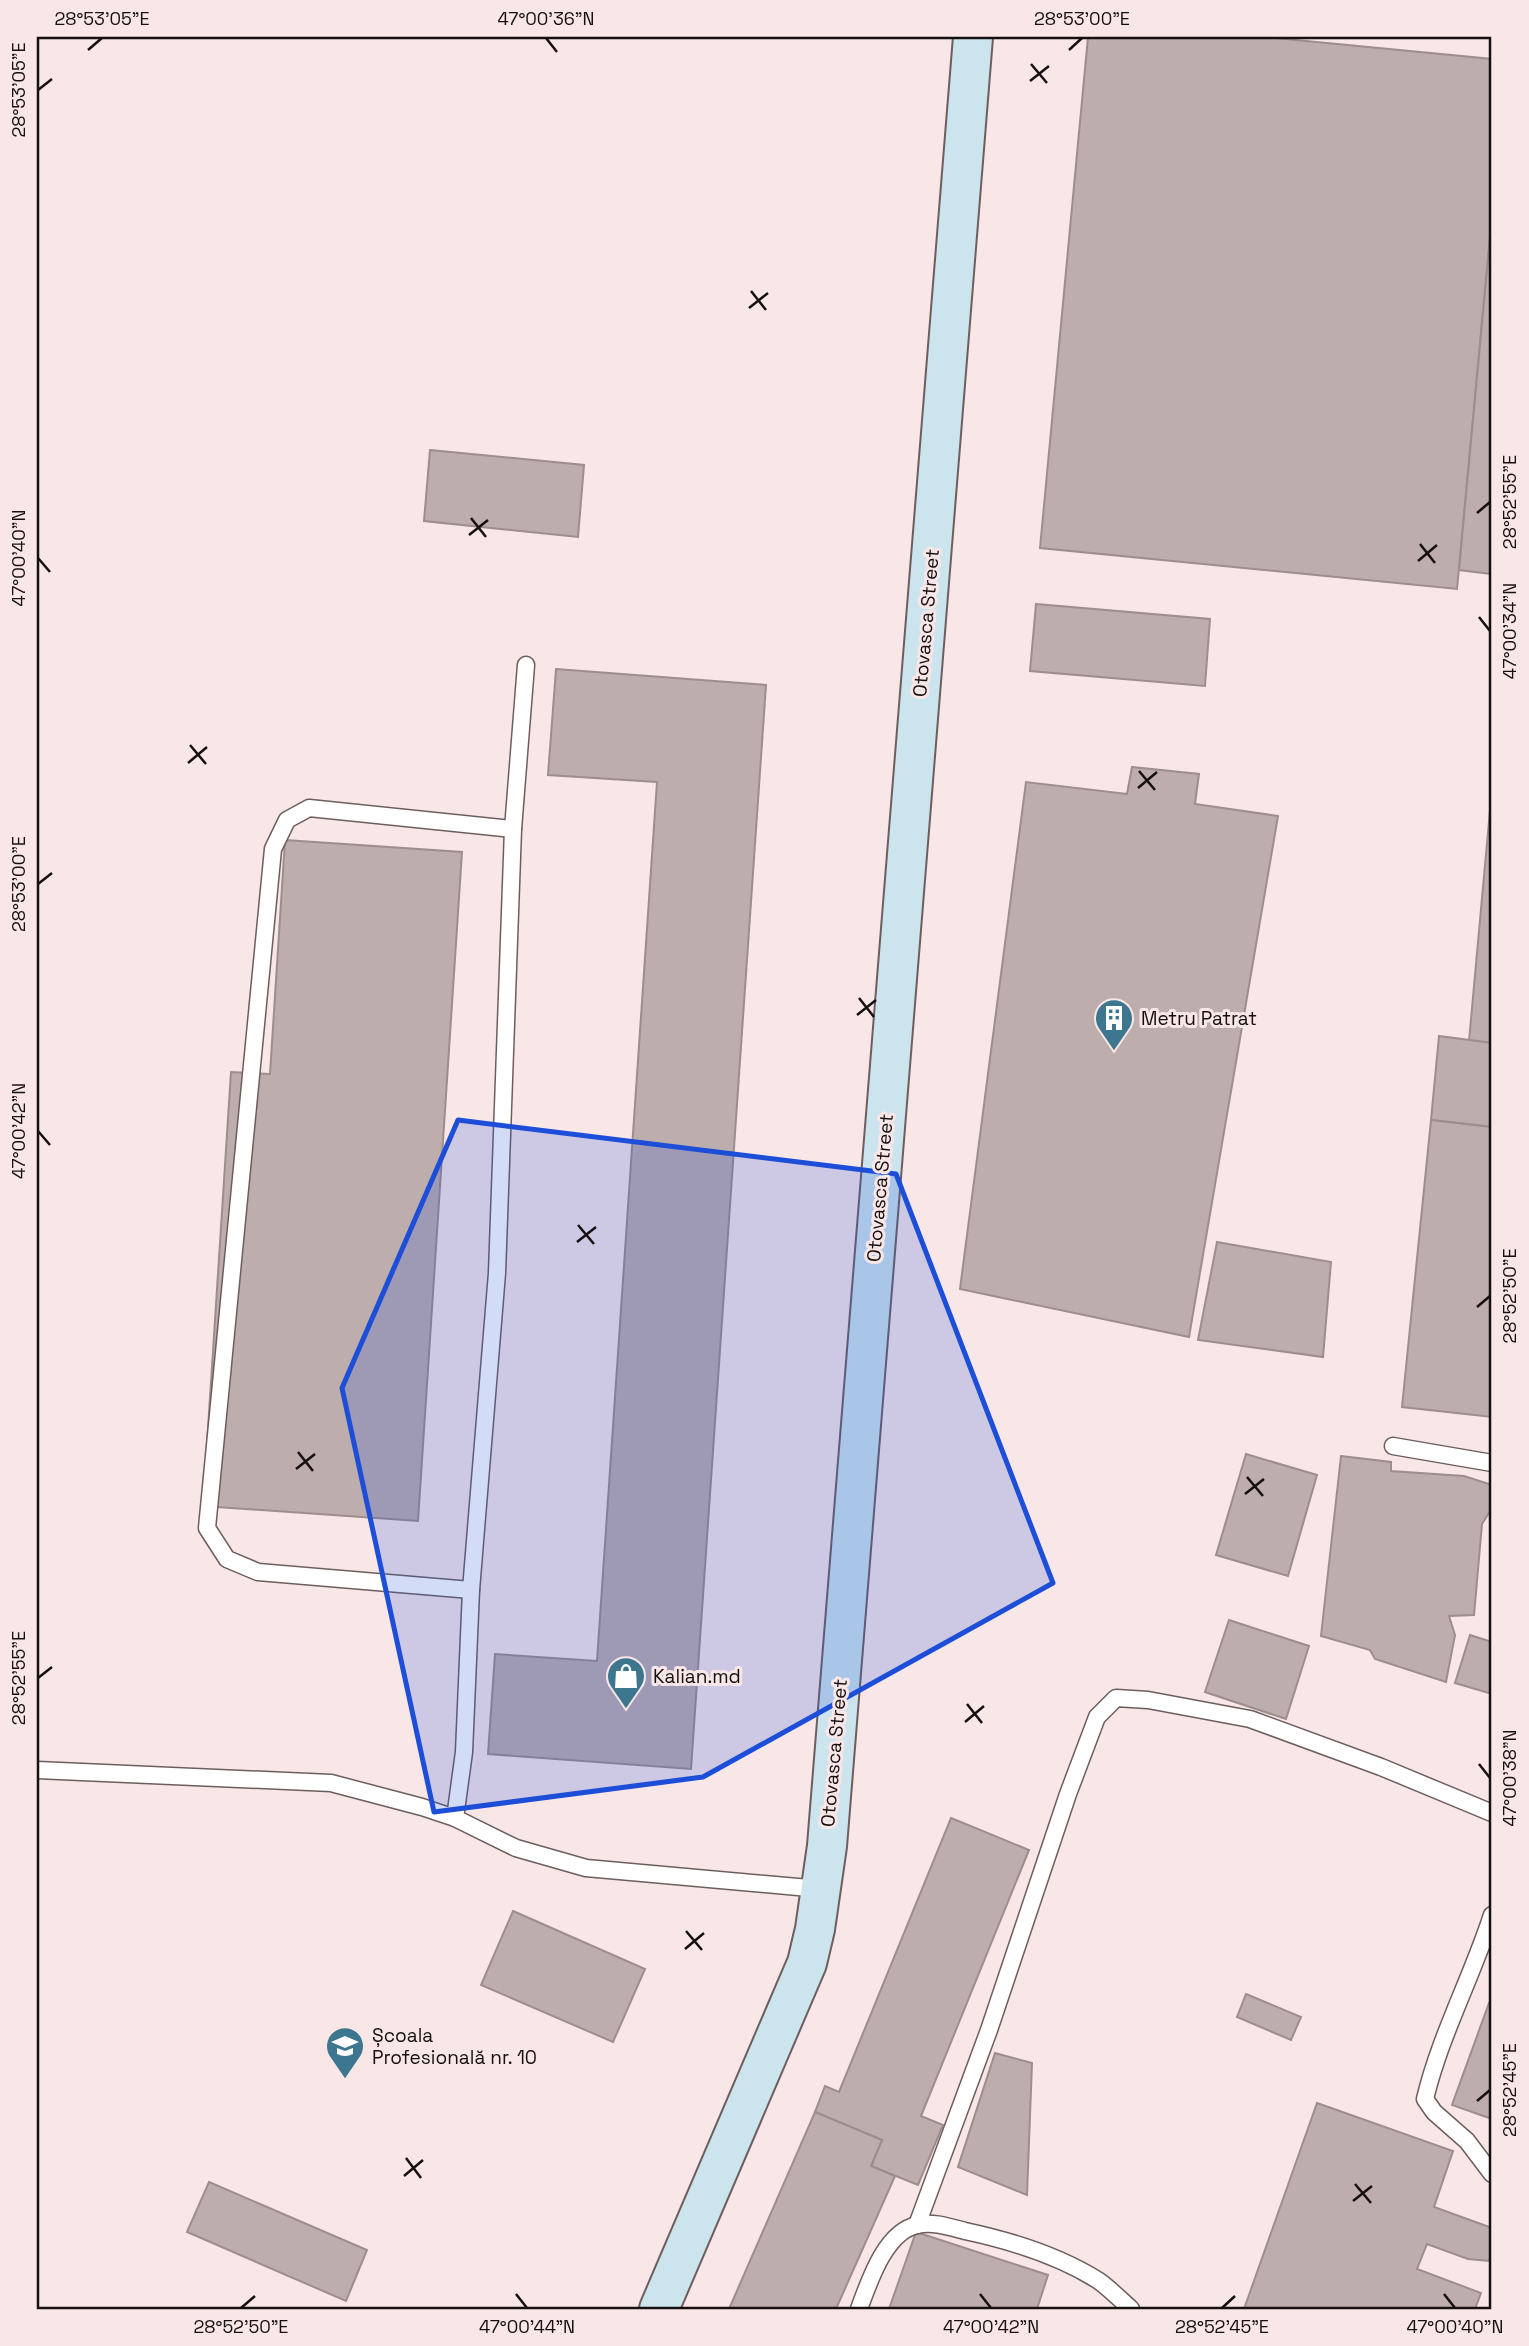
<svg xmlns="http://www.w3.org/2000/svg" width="1529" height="2346" font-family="'Space Grotesk',sans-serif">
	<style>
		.building { fill: #beadad; stroke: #9e8d8e; stroke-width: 2 }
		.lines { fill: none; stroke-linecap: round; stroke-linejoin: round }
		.lane-casing { stroke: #6d5e5e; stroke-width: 19 }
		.secondary-casing { stroke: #6d5e5e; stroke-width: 42 }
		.lane { stroke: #fff; stroke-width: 16 }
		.secondary { stroke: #cce4ee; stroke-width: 38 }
		.marked { fill: #1d4ed8; fill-opacity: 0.2; stroke: #1d4ed8; stroke-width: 5; stroke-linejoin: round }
		.ticks { fill: none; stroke: #161010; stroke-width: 2.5 }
		.labels { text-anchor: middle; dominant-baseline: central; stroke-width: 6; stroke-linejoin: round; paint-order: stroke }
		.street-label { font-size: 19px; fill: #161010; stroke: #f9e6e7 }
		.poi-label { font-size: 19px; fill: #161010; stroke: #f9e6e7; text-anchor: start }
		.neatline { fill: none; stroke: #161010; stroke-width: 2.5 }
		.ticks-label { font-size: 18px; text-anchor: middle; fill: #161010 }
	</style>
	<rect width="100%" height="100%" fill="#f9e6e7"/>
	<g class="building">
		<polygon points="1088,37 1266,37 1492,59 1492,216 1457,589 1040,548"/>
		<polygon points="1492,216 1492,574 1459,570"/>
		<polygon points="430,450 584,465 578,537 424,521"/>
		<polygon points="1036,604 1210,619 1205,686 1030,671"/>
		<polygon points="556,669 766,685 691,1769 488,1754 495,1654 597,1661 657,782 548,775"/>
		<polygon points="1132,767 1199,774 1195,804 1278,816 1189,1337 960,1289 1026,782 1127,794"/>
		<polygon points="1492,788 1492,1043 1469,1041"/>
		<polygon points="285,840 462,852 418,1521 203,1506 231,1072 270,1074"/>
		<polygon points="1439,1036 1492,1043 1492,1127 1431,1120"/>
		<polygon points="1431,1120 1492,1127 1492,1417 1402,1407"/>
		<polygon points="1217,1242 1331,1262 1323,1357 1198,1340"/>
		<polygon points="1246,1454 1317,1475 1288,1576 1216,1555"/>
		<polygon points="1341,1456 1391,1462 1391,1471 1464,1476 1492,1485 1492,1508 1482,1524 1474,1615 1449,1616 1455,1635 1446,1682 1375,1659 1370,1650 1321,1636"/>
		<polygon points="1229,1620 1309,1646 1286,1719 1205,1692"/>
		<polygon points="1470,1635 1492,1642 1492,1694 1455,1683"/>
		<polygon points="951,1818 1029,1850 921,2116 943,2125 918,2185 871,2166 882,2140 815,2112 825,2086 839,2092"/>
		<polygon points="513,1911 645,1969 613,2042 481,1985"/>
		<polygon points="1246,1994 1301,2017 1291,2040 1237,2017"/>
		<polygon points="1489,2003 1492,2004 1492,2119 1452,2105"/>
		<polygon points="995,2053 1032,2063 1027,2195 958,2167"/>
		<polygon points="1317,2103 1453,2151 1434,2207 1492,2228 1492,2252 1489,2261 1468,2259 1427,2244 1417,2269 1481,2293 1475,2309 1244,2309"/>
		<polygon points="815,2112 882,2140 871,2166 895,2176 836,2309 729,2309"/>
		<polygon points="209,2182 367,2250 346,2301 187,2232"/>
		<polygon points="916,2232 1048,2275 1037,2309 889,2309"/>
	</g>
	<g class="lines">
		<defs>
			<g id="lane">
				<polyline points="1393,1446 1492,1463"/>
				<polyline points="471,1590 258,1572 227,1559 207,1528 273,849 287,820 309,808 513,829"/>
				<polyline points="37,1770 331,1783 422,1807 455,1818 516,1848 586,1868 820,1889"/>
				<polyline points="455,1818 464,1752 471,1590 497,1273 513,829 526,665"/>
				<path d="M1492,1915C1472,1977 1440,2036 1425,2099L1434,2112L1467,2141L1492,2174"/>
				<polyline points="917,2225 989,2030 1068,1794 1097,1717 1116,1698 1148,1700 1250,1719 1381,1767 1492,1813"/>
				<path d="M859,2309C869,2282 885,2232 917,2225C932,2221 950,2227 965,2231C1012,2241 1058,2255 1099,2281C1110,2289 1121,2300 1131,2309"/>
			</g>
			<polyline id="secondary" points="659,2309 807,1963 815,1929 827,1846 973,37"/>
		</defs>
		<use href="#lane" class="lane-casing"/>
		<use href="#secondary" class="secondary-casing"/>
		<use href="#lane" class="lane"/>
		<use href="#secondary" class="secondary"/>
	</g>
	<path class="marked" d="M458,1120L896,1174L1053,1583L703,1777L434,1812L342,1388Z"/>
	<path class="ticks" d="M546,38L557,52M88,50L102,38M1069,50L1082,38M1031,64L1047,83M1030,81L1049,66M38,90L52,79M751,291L766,310M749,308L768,293M1477,513L1490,502M471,518L486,537M469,535L488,520M1420,544L1435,563M38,558L50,572M1418,561L1437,545M1479,617L1490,631M190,745L206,764M188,763L207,747M1139,771L1155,790M1138,788L1157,772M38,884L52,873M859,998L874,1017M857,1015L876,1000M38,1131L50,1145M578,1225L594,1244M577,1242L596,1227M1477,1307L1490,1296M298,1452L313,1471M296,1469L315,1454M1247,1477L1263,1496M1245,1494L1264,1479M38,1678L52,1667M967,1704L982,1723M965,1722L984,1706M1479,1764L1490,1778M686,1931L702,1950M685,1949L704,1933M1477,2101L1490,2090M406,2158L421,2178M404,2176L423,2160M1355,2184L1371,2203M1353,2201L1372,2186M516,2294L527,2308M980,2294L991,2308M1444,2294L1455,2308M241,2308L255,2296M1222,2308L1235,2296"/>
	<defs>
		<symbol id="building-pin" viewBox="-11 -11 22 30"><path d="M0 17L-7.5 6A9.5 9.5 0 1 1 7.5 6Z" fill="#3c778f" stroke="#f9e6e7"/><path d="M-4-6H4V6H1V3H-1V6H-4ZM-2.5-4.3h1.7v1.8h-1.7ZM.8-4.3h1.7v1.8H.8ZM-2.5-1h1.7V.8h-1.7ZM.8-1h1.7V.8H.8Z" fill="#fff"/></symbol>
		<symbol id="shop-pin" viewBox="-11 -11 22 30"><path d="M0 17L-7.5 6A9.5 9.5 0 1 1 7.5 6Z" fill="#3c778f" stroke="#f9e6e7"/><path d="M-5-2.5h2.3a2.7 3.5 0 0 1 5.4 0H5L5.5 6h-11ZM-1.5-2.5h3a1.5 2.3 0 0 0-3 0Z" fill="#fff"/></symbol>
		<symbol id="university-pin" viewBox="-11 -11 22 30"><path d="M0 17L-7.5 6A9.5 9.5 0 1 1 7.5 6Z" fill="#3c778f" stroke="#f9e6e7"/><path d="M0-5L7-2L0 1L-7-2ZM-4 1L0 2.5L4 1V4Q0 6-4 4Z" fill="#fff"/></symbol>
	</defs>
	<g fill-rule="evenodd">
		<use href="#building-pin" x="1092" y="996" width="44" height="60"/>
		<use href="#shop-pin" x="604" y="1654" width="44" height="60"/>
		<use href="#university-pin" x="323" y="2024" width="44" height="60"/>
	</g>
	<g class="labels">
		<g class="street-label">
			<text transform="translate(926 623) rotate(-85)">Otovasca Street</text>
			<text transform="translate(880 1188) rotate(-85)">Otovasca Street</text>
			<text transform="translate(834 1753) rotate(-85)">Otovasca Street</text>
		</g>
		<g class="poi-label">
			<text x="1141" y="1018">Metru Patrat</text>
			<text x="653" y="1676">Kalian.md</text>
			<text x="372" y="2035">Școala<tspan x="372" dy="22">Profesională nr. 10</tspan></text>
		</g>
	</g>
	<rect width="1529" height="2346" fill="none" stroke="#f9e6e7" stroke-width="77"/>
	<rect x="38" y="38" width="1452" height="2270" class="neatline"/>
	<g class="ticks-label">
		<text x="102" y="25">28°53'05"E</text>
		<text x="546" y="25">47°00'36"N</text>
		<text x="1082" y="25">28°53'00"E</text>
		<text transform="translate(19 90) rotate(-90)" y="6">28°53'05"E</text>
		<text transform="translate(1510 502) rotate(-90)" y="6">28°52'55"E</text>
		<text transform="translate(19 558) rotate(-90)" y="6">47°00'40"N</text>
		<text transform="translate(1510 631) rotate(-90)" y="6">47°00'34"N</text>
		<text transform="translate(19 884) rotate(-90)" y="6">28°53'00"E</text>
		<text transform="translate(19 1131) rotate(-90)" y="6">47°00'42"N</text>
		<text transform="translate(1510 1296) rotate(-90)" y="6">28°52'50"E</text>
		<text transform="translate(19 1678) rotate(-90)" y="6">28°52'55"E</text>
		<text transform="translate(1510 1778) rotate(-90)" y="6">47°00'38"N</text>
		<text transform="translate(1510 2090) rotate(-90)" y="6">28°52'45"E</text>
		<text x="241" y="2333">28°52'50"E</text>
		<text x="527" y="2333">47°00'44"N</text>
		<text x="991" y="2333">47°00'42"N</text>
		<text x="1222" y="2333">28°52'45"E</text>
		<text x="1455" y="2333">47°00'40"N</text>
	</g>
</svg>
